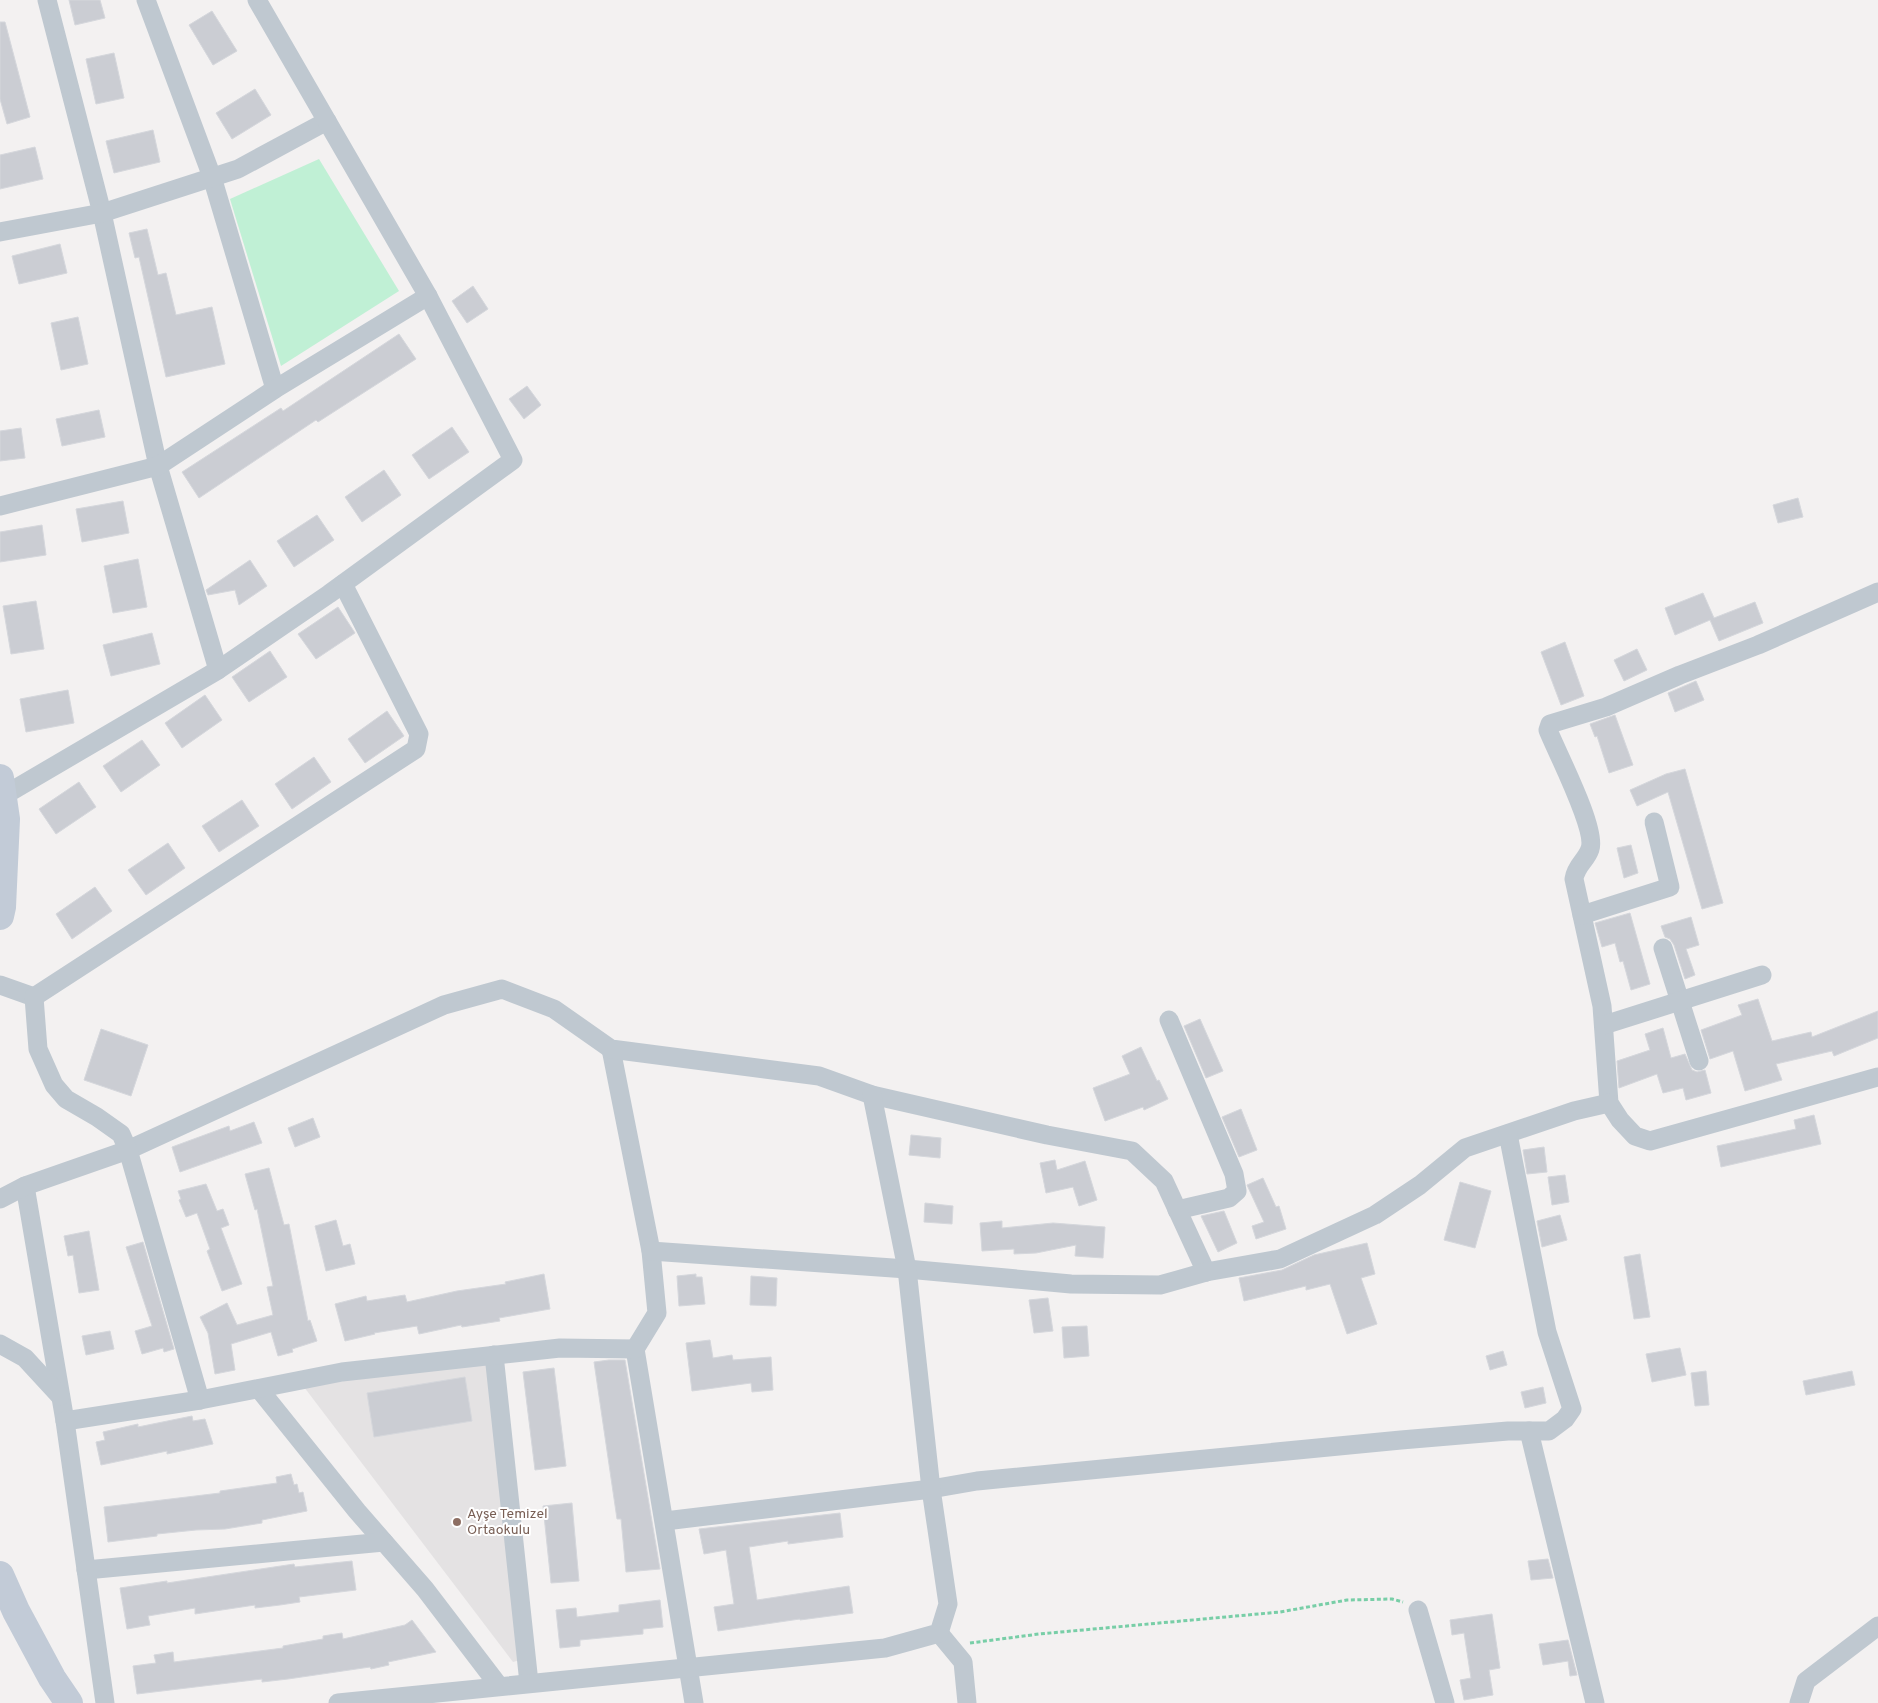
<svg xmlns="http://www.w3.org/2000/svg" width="1878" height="1703" font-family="Overpass,sans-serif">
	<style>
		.education { fill: #e4e2e3 }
		.green { fill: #c0f0d5 }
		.building { fill: #cbcdd3; stroke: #d5d7dc }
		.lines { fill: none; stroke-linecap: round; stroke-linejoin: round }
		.path { stroke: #78cea7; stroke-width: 3; stroke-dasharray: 4 2.5; stroke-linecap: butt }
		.street { stroke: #bfc8d0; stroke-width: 19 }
		.secondary { stroke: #c2cbd7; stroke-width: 28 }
		.education-dot { fill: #8d6e63; stroke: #fff; stroke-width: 2 }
		.labels { text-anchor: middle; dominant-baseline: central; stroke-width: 4; stroke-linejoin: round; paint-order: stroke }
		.education-label { font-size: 14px; fill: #785e54; stroke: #fff; text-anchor: start }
	</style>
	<rect width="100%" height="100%" fill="#f3f1f1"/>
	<polygon class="education" points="486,1359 527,1658 513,1662 304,1387"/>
	<polygon class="green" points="319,159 399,291 281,366 230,199"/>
	<g class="building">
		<polygon points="69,0 100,0 105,18 75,25"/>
		<polygon points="212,11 237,51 213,65 189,25"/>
		<polygon points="0,22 5,22 30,117 7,124 0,99"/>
		<polygon points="114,53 124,98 96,104 86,59"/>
		<polygon points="255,89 271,115 232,139 216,113"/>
		<polygon points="153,130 160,162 114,173 106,141"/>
		<polygon points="35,147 43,179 0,189 0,155"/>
		<polygon points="147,229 158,275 166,273 176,315 212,307 225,364 166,377 139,257 135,258 129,233"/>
		<polygon points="60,244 67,273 19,284 12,256"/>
		<polygon points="473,286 488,309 467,323 452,301"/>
		<polygon points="78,317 88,364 61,370 51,323"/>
		<polygon points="399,334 416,359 318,422 316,420 199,498 182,472 281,408 283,411"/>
		<polygon points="527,386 541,405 524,419 509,399"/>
		<polygon points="99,410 105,437 62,446 56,419"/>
		<polygon points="452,427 469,452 429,479 412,455"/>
		<polygon points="21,428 25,458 0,461 0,431"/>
		<polygon points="384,470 401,495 362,522 345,497"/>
		<polygon points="1798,498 1803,517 1778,523 1773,505"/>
		<polygon points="123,501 129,533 82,542 76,509"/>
		<polygon points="317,515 334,540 294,567 277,541"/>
		<polygon points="42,525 46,555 0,562 0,532"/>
		<polygon points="138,559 147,607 113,613 104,566"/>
		<polygon points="250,560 267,586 239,605 235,590 208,595 206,590"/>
		<polygon points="1703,593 1714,618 1755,602 1763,623 1719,641 1710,620 1675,635 1665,608"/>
		<polygon points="36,601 44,649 11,654 3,606"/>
		<polygon points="338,607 355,633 316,659 298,634"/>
		<polygon points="152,633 160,664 111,676 103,645"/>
		<polygon points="1565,642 1584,696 1561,705 1541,652"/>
		<polygon points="1637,649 1647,670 1624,681 1614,660"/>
		<polygon points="270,651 287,677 249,702 232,677"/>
		<polygon points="1696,681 1704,700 1675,712 1668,693"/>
		<polygon points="68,690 74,723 26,732 20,699"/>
		<polygon points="205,695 222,720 182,748 165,723"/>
		<polygon points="387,711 404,736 365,763 348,739"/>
		<polygon points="1615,715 1633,765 1609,773 1597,736 1595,737 1590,724"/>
		<polygon points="142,740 160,765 121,792 103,766"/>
		<polygon points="314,757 331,782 292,809 275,784"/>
		<polygon points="1685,769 1723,903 1702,909 1668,792 1637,806 1630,790 1666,774"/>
		<polygon points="79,782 96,807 56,834 39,809"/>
		<polygon points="242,800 259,826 219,852 202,826"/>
		<polygon points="168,843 185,868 146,895 128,870"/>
		<polygon points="1631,845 1638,873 1624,878 1617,848"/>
		<polygon points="95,887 112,911 72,939 56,914"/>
		<polygon points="1630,913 1650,984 1631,990 1623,961 1620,962 1615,943 1602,947 1595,923"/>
		<polygon points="1691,917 1699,945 1686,949 1695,975 1685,979 1674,945 1670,939 1665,937 1661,926"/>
		<polygon points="1758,999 1772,1041 1811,1032 1812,1037 1878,1011 1878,1038 1834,1056 1832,1051 1776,1064 1782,1080 1745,1091 1733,1051 1710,1059 1701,1030 1742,1015 1738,1005"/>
		<polygon points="1200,1019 1223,1071 1206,1078 1184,1026"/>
		<polygon points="1663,1028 1671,1058 1685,1054 1692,1070 1697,1072 1705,1070 1711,1093 1686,1100 1683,1088 1663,1093 1657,1074 1619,1088 1617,1061 1650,1050 1645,1034"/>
		<polygon points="101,1029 148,1045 131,1096 84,1080"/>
		<polygon points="1141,1047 1157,1081 1159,1080 1168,1099 1144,1110 1143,1107 1105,1121 1093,1088 1130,1074 1122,1056"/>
		<polygon points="1241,1109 1257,1150 1239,1157 1222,1117"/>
		<polygon points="1814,1115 1821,1144 1721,1167 1717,1146 1796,1129 1794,1120"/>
		<polygon points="313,1118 320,1137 295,1147 288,1128"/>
		<polygon points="254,1122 262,1143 180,1172 172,1147 229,1126 230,1131"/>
		<polygon points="911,1135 941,1138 940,1158 909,1155"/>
		<polygon points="1544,1147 1547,1172 1527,1174 1523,1150"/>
		<polygon points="1055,1160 1057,1170 1085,1161 1097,1200 1079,1206 1073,1187 1046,1193 1040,1163"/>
		<polygon points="269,1168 284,1225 289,1224 308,1321 310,1320 317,1341 292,1349 293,1352 278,1356 271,1332 231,1344 235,1370 215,1374 208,1333 200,1317 227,1303 237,1325 273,1315 267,1287 273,1286 257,1209 255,1210 245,1174"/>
		<polygon points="1565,1175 1569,1202 1552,1205 1548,1177"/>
		<polygon points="1263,1178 1276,1207 1279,1206 1286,1229 1256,1239 1252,1226 1264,1222 1247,1185"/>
		<polygon points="1460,1182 1491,1191 1475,1248 1444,1240"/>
		<polygon points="206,1184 217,1211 223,1209 229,1225 221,1228 242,1284 222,1291 207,1251 210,1249 197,1213 186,1217 179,1200 181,1199 178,1191"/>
		<polygon points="925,1203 953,1206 952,1224 924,1222"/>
		<polygon points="1224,1211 1237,1243 1218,1252 1201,1216"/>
		<polygon points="1560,1215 1567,1240 1542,1247 1537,1221"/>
		<polygon points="336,1220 343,1246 350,1244 355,1264 326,1271 315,1226"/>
		<polygon points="1002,1221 1002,1228 1053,1223 1105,1227 1103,1258 1075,1256 1076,1245 1036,1253 1014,1254 1014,1249 982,1251 980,1223"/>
		<polygon points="89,1231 99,1290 79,1293 73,1255 68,1256 64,1236"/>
		<polygon points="143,1242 174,1349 164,1352 163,1348 142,1354 135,1331 152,1326 126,1247"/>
		<polygon points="1367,1243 1375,1274 1361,1278 1377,1324 1347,1334 1330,1284 1306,1290 1306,1286 1244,1301 1239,1278 1282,1270 1314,1255"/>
		<polygon points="1640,1254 1650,1317 1634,1319 1624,1257"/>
		<polygon points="544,1274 550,1309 499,1318 500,1321 462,1327 461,1325 419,1334 417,1326 374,1333 375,1334 345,1341 335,1304 366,1296 367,1301 405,1295 407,1302 457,1291 506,1284 505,1282"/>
		<polygon points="696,1274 696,1277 702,1277 705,1304 679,1306 677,1276"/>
		<polygon points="751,1276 777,1278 776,1306 750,1305"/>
		<polygon points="1048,1298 1053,1331 1034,1333 1029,1300"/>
		<polygon points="1087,1326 1089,1356 1064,1358 1062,1327"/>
		<polygon points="110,1331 114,1349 86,1355 82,1336"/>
		<polygon points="710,1340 713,1358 732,1355 733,1360 771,1357 773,1390 752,1392 751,1383 692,1391 686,1343"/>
		<polygon points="1680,1348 1686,1375 1652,1382 1646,1354"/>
		<polygon points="1503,1351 1507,1365 1490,1370 1486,1356"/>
		<polygon points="609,1360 625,1360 660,1569 626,1572 621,1519 617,1519 594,1362"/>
		<polygon points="554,1368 566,1466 535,1470 523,1372"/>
		<polygon points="1706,1371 1709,1405 1695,1406 1691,1373"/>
		<polygon points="1852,1371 1855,1385 1806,1395 1803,1381"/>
		<polygon points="465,1377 472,1421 374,1437 367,1393"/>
		<polygon points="1543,1387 1546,1403 1525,1408 1521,1392"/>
		<polygon points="192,1416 193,1421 205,1419 213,1444 167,1454 167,1451 101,1465 96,1442 105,1440 103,1432 138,1424 138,1427"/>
		<polygon points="291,1474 294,1485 297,1484 299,1493 303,1492 307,1511 262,1520 262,1523 225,1529 196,1530 157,1534 157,1536 108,1542 104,1507 220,1493 220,1491 277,1483 276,1477"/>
		<polygon points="572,1503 579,1581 551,1583 543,1506"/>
		<polygon points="840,1513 843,1537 788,1544 788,1541 749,1547 757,1600 849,1586 853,1613 800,1620 800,1619 718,1631 714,1607 734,1604 726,1550 704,1554 699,1529"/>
		<polygon points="1548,1559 1553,1578 1531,1580 1528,1561"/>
		<polygon points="352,1561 356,1590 299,1597 300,1602 280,1605 255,1608 255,1605 195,1614 195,1608 148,1616 150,1625 127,1629 120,1588 167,1581 167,1583 294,1564 295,1567"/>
		<polygon points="660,1600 663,1627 643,1629 643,1634 580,1640 580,1646 560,1648 556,1610 576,1608 577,1617 619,1612 619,1605"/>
		<polygon points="1492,1614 1500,1668 1489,1670 1493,1695 1464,1700 1460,1680 1471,1678 1464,1633 1452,1635 1450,1620"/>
		<polygon points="412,1620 436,1652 388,1662 389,1665 371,1669 370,1667 288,1679 262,1682 262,1679 137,1694 133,1666 156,1663 154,1655 173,1652 174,1662 283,1648 283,1646 323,1639 323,1636 342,1633 343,1639 405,1625"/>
		<polygon points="1568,1640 1577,1675 1570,1676 1568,1661 1543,1665 1539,1644"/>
	</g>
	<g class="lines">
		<polyline class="path" points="970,1643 1039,1634 1280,1612 1347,1600 1392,1599 1403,1602"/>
		<g class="street">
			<polyline points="47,0 102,213 158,466 218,670"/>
			<polyline points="146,0 212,177 275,389"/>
			<polyline points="0,232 102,213 238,169 327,121"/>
			<polyline points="0,506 158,466 275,389 428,296"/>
			<path d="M1878,592L1758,645L1680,675L1606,707L1550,724L1548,730C1557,753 1597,829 1590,849C1586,861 1576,865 1574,879L1602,1006L1609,1103L1620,1120L1635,1136L1650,1141L1878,1077"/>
			<polyline points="3,796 218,670 329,594 513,460 428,296 257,0"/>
			<polyline points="1582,915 1670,887 1654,822"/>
			<polyline points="1663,948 1699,1061"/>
			<polyline points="0,985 34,997"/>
			<polyline points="1169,1020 1234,1174 1237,1191 1229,1198 1177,1210"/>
			<polyline points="1604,1025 1762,975"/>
			<polyline points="611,1049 651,1251 657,1313 635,1349 694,1703"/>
			<polyline points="25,1186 65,1421 105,1703"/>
			<polyline points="0,1199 25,1186 128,1150 444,1005 502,989 554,1009 611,1049 819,1076 872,1095 1047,1135 1132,1151 1164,1181 1206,1272"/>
			<polyline points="651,1251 907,1269 1071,1284 1160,1285 1206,1272 1280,1259 1375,1215 1420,1185 1465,1148 1574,1111 1609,1103"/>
			<polyline points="0,1344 25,1358 60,1396"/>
			<polyline points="494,1355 529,1683"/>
			<polyline points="259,1389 357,1511 425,1589 499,1686"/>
			<polyline points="200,1400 128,1150 121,1134 97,1117 66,1099 54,1085 38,1049 34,997 416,749 419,734 343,584"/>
			<polyline points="65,1421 200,1400 342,1372 560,1348 635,1349"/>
			<polyline points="1529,1431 1595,1703"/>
			<polyline points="665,1521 931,1489 977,1481 1401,1440 1508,1431 1549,1431 1565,1419 1572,1409 1547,1332 1508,1134"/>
			<polyline points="86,1570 384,1542"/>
			<polyline points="1418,1610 1445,1703"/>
			<polyline points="939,1633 963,1662 967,1703"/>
			<polyline points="338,1703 885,1648 939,1633 948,1604 931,1489 907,1269 872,1095"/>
			<polyline points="1799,1703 1806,1681 1878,1626"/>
		</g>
		<g class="secondary">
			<polyline points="0,778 6,819 2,907 0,916"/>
			<polyline points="0,1575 16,1611 52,1678 69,1703"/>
		</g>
	</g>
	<circle class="education-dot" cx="457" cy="1522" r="5"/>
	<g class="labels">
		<g class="education-label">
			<text x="467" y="1514">Ayşe Temizel<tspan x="467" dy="16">Ortaokulu</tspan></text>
		</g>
	</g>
</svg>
